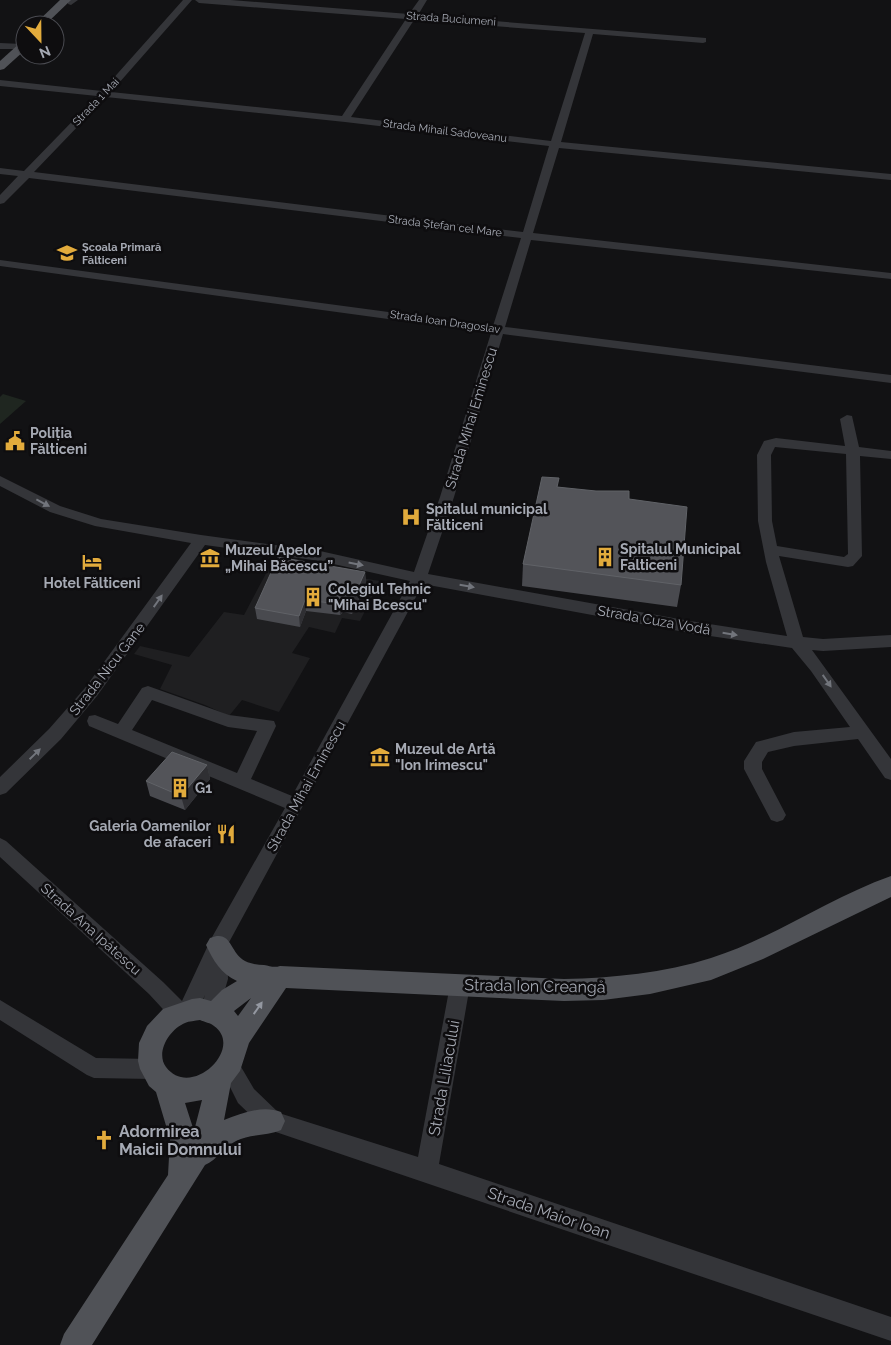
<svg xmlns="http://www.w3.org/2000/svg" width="891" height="1345" font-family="Raleway,sans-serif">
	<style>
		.built { fill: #1f1f21 }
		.green { fill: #1f2620 }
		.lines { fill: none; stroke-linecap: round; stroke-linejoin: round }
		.minor { fill: #343539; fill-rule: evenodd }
		.major { fill: #505257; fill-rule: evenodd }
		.wall { fill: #494a4f }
		.shaded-wall { fill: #2f2f33 }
		.building { fill: #535459; stroke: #606267 }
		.oneway { fill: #72757c }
		.oneway2 { fill: #9498a1 }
		.labels { text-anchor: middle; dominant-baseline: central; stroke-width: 5; stroke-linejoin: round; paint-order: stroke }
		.far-street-label { font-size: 11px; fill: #a5a9b3; stroke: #0e0d0f }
		.far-poi-label { font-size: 11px; font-weight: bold; fill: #a5a9b3; stroke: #0e0d0f; text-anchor: start }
		.street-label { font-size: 14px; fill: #a5a9b3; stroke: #0e0d0f }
		.poi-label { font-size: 14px; font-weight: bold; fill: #a5a9b3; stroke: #0e0d0f; text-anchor: start }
		.near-street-label { font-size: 16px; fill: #a5a9b3; stroke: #0e0d0f }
		.near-poi-label { font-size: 16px; font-weight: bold; fill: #a5a9b3; stroke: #0e0d0f; text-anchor: start }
	</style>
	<rect width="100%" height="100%" fill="#121214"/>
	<polygon class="built" points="271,564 380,581 360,621 342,618 335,633 309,627 292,653 310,658 279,712 242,700 229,716 205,705 160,689 172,665 134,654 140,646 189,657 224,612 244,615"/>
	<polygon class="green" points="3,394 26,401 0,424 0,397"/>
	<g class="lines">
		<g class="minor">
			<polygon points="68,0 78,0 71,5 68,4"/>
			<path d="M183,0H192L111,92L342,116L406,19L199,3L195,0H231L409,14L419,0H427L418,15L706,38V42L703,43L593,34L561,142L891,174V180L559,148L533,233L891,273V279L531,240L505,327L891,375V383L503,334L454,497L428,574L690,621L787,636L766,562L758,521L757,455L764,441L776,438L845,446L840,419L847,415L852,416L859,447L891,451V459L860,456L862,556L853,566L848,567L779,556L803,637L823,639L891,635V647L823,651L812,650L891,759V780L885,778L858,739L794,746L768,752L762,762V769L786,815L783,820L777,822L771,820L744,769V761L756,742L794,732L850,727L811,671L792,648L690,633L423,584L227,946L228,979L217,1017L210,1019L203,1017L200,1010L205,995L195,1017L180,1022L173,1020L149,994L0,857V838L6,841L163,982L182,1001L211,939L285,808L89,726L87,721L89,716L95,715L118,724L142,688L148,686L229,715L274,721L276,726L251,779L292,796L410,581L320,561L205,545L97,696L61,739L6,793L0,795V777L49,729L85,688L191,543L95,526L50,512L0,486V476L60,506L101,519L201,535L320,551L414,572L440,497L491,333L0,266V260L493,326L521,238L29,178L4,203L0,204V195L18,176L0,174V168L24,171L97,96L0,86V80L102,91ZM414,20L585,33L551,141L351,117ZM106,97L345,122L549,146L523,232L34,172ZM775,447L846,454L848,554L844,557L777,546L772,521L771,455ZM152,700L228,727L257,731L237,773L132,730Z"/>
			<polygon points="0,43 22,44 25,45 25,49 0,49"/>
			<polygon points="460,976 467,979 470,985 439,1164 891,1317 891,1341 264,1128 238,1103 220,1067 223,1060 230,1057 237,1060 254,1089 279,1113 418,1157 450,985 453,979"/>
			<polygon points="0,1000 96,1058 152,1059 159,1062 162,1069 159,1076 152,1079 94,1078 87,1075 0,1020"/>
		</g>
		<g class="major">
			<polygon points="60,0 71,0 45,25 34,25"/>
			<polygon points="25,41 25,50 4,69 0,70 0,61 21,42"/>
			<path d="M891,876V897L763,959L711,980L650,994L603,1000L564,1001L286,988L249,1043L240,1071L231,1083L224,1120C242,1113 263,1105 281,1112L285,1121L281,1130C267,1136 250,1134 236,1141C224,1147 217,1160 205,1165L92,1345H60L64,1334L168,1175L170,1139L156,1092L149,1086L140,1069L138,1061L139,1043L147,1026L163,1009L192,999L200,998L211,1001L222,990L237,981C221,974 213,960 206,945L210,938C232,929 229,952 245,961C251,964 258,965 264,965C270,966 274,968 280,966L564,979C613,978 664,973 711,958C774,938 829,898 891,876ZM251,998L238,1016L234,1011ZM200,1020C204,1022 211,1023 214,1026C245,1048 191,1100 166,1067C155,1052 170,1029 185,1023C189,1021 195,1021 200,1020ZM202,1100L194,1131L185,1103Z"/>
		</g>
	</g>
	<g class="wall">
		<polygon points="558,487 629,499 681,585 677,607 522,586 523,564"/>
		<polygon points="365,572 366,583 352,614 343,612 340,615 306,611 300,627 257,619 255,608"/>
		<polygon points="207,765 210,779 185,810 150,796 146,781"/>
	</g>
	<g class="shaded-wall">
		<polygon points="365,572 366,583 352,614 351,603"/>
		<polygon points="305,600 306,611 300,627 299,616"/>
		<polygon points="342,601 343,612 340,615 339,604"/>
		<polygon points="207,765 210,779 185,810 181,796"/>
	</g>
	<g class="building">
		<polygon points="542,477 559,478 557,487 596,491 629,491 629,499 687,507 681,585 523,564"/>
		<polygon points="278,557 365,572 351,603 342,601 339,604 305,600 299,616 255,608"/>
		<polygon points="172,752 207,765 181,796 146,781"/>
	</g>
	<defs><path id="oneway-solid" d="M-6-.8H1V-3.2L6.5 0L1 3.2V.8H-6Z" transform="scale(1.25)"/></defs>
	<g class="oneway">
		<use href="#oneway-solid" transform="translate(43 503) rotate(28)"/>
		<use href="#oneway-solid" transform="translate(356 564) rotate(11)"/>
		<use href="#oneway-solid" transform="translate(467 586) rotate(10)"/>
		<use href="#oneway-solid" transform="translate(158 601) rotate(-55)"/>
		<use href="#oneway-solid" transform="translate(730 634) rotate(9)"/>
		<use href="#oneway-solid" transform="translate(827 681) rotate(55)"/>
		<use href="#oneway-solid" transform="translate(35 754) rotate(-44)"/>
	</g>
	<use class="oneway2" href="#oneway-solid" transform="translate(258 1008) rotate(-55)"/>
	<defs>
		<symbol id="school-bare" viewBox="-9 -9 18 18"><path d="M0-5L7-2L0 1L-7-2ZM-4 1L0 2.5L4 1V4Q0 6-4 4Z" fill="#e2ab3c" stroke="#0e0d0f" stroke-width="2.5" paint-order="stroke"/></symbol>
		<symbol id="civic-bare" viewBox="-9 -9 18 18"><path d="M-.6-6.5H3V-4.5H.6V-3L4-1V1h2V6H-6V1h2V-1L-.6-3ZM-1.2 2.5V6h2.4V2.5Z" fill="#e2ab3c" stroke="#0e0d0f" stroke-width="2.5" paint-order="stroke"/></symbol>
		<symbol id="hospital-bare" viewBox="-9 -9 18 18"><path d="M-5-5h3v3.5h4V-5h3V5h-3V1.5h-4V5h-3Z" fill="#e2ab3c" stroke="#0e0d0f" stroke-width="2.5" paint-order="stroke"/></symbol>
		<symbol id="building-bare" viewBox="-9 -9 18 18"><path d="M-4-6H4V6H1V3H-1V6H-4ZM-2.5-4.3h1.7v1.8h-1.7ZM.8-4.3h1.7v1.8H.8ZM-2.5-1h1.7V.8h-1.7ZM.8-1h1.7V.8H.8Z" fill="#e2ab3c" stroke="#0e0d0f" stroke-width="2.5" paint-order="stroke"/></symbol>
		<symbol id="museum-bare" viewBox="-9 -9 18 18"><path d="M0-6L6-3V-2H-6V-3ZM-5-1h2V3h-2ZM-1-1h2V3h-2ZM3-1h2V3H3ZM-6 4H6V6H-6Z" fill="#e2ab3c" stroke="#0e0d0f" stroke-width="2.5" paint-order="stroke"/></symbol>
		<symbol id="hotel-bare" viewBox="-9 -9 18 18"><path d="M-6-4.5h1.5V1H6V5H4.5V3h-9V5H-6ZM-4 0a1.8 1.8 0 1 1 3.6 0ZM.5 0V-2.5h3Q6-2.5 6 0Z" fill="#e2ab3c" stroke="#0e0d0f" stroke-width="2.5" paint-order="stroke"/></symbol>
		<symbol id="restaurant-bare" viewBox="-9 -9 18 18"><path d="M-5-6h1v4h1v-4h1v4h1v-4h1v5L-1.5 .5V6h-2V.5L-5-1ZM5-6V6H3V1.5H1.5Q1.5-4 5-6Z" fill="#e2ab3c" stroke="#0e0d0f" stroke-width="2.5" paint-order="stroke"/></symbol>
		<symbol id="church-bare" viewBox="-9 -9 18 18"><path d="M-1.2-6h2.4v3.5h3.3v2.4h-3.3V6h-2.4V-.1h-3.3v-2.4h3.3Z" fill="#e2ab3c" stroke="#0e0d0f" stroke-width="2.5" paint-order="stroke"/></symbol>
	</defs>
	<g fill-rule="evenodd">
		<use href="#school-bare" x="53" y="239" width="28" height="28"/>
		<use href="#civic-bare" x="1" y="427" width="28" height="28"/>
		<use href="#hospital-bare" x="397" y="503" width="28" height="28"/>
		<use href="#building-bare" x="591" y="543" width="28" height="28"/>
		<use href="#museum-bare" x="196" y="544" width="28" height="28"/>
		<use href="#hotel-bare" x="78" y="548" width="28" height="28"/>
		<use href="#building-bare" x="299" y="583" width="28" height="28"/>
		<use href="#museum-bare" x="366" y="743" width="28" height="28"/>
		<use href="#building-bare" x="166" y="774" width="28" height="28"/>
		<use href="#restaurant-bare" x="212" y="820" width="28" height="28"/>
		<use href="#church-bare" x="90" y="1126" width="28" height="28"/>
	</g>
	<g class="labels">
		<g class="far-street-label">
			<text transform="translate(451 19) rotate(4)">Strada Buciumeni</text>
			<text transform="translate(96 102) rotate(-46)">Strada 1 Mai</text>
			<text transform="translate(445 131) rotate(7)">Strada Mihail Sadoveanu</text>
			<text transform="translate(445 226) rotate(7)">Strada Ștefan cel Mare</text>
			<text transform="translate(445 322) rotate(8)">Strada Ioan Dragoslav</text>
		</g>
		<g class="far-poi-label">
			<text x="82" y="247">Școala Primară<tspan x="82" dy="13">Fălticeni</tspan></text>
		</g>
		<g class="street-label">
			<text transform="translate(471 418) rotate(-73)">Strada Mihai Eminescu</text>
			<text transform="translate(654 620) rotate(10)">Strada Cuza Vodă</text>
			<text transform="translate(107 669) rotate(-52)">Strada Nicu Gane</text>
			<text transform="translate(306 786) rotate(-61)">Strada Mihai Eminescu</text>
			<text transform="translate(91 929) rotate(42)">Strada Ana Ipătescu</text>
		</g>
		<g class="poi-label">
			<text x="30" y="433">Poliția<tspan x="30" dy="16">Fălticeni</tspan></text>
			<text x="426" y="509">Spitalul municipal<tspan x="426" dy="16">Fălticeni</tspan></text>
			<text x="620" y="549">Spitalul Municipal<tspan x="620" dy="16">Falticeni</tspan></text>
			<text x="225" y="550">Muzeul Apelor<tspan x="225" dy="16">„Mihai Băcescu”</tspan></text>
			<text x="92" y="583" text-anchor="middle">Hotel Fălticeni</text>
			<text x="328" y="589">Colegiul Tehnic<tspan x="328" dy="16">"Mihai Bcescu"</tspan></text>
			<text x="395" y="749">Muzeul de Artă<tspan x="395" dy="16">"Ion Irimescu"</tspan></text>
			<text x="195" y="788">G1</text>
			<text x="211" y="826" text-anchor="end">Galeria Oamenilor<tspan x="211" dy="16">de afaceri</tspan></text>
		</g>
		<g class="near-street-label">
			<text transform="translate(535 986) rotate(1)">Strada Ion Creangă</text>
			<text transform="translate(444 1078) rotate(-80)">Strada Liliacului</text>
			<text transform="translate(549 1213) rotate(19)">Strada Maior Ioan</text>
		</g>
		<g class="near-poi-label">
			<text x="119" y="1131">Adormirea<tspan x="119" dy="18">Maicii Domnului</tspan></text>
		</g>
	</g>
	<g transform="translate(40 40) rotate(158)"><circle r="24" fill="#0e0d0f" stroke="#4a4b51"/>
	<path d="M0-4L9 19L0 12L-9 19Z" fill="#e2ab3c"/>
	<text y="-8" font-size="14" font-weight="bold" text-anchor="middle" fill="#a5a9b3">N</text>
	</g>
</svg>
